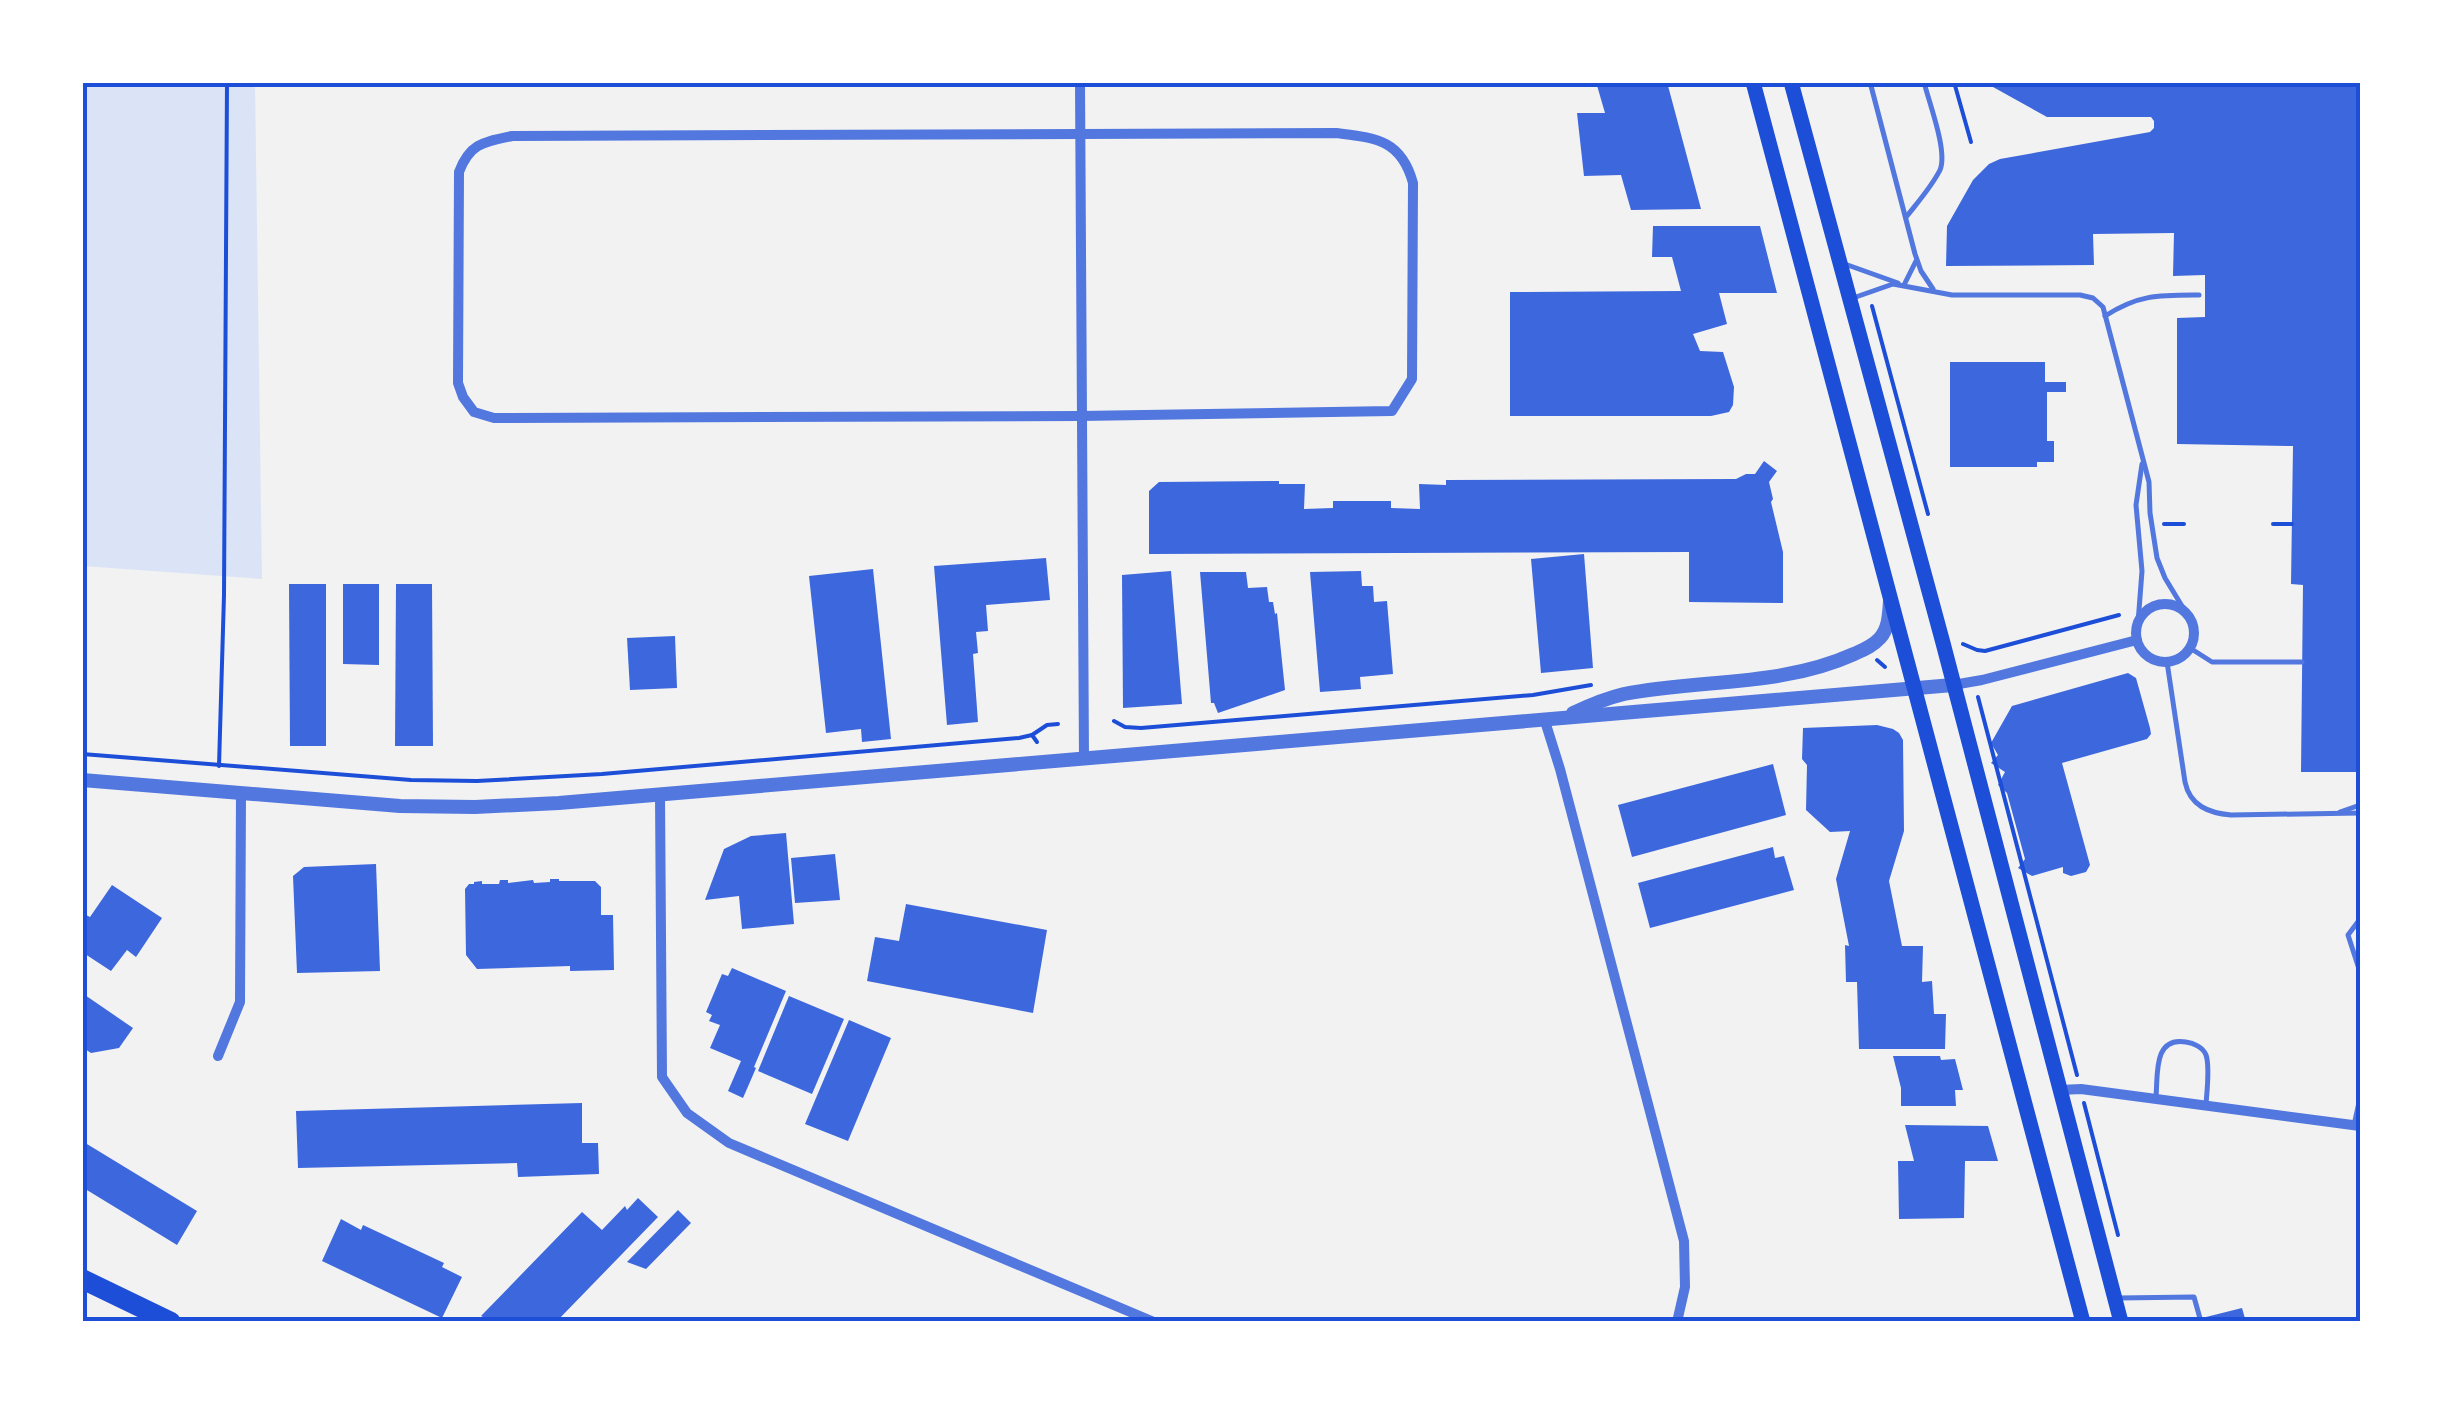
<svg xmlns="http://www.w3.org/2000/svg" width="2443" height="1404" font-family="'DM Sans',sans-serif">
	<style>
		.green { fill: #dbe4f7 }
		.building { fill: #3d67dc }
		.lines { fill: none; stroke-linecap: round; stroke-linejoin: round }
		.path { stroke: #1d4ed8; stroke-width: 4 }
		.service { stroke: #5277de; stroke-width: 5 }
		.minor { stroke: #5277de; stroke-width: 10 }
		.tertiary { stroke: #5277de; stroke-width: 14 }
		.secondary { stroke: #1d4ed8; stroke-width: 15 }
		.motorway { stroke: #1d4ed8; stroke-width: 20 }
		.neatline { fill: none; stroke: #1d4ed8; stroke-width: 4 }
	</style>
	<rect width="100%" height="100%" fill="#f2f2f2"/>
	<polygon class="green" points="82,83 255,83 262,579 83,566"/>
	<g class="building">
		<polygon points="1596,82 1667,82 1701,209 1631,210 1621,175 1584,176 1577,113 1605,113"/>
		<polygon points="1984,82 2360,82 2360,772 2301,772 2303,585 2291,584 2293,446 2177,444 2177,318 2205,317 2205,275 2173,276 2174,233 2093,234 2094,265 1946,266 1947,226 1973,180 1989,164 2000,159 2150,132 2154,128 2154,121 2151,117 2047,117"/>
		<polygon points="1653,226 1760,226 1777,293 1719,293 1727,324 1693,334 1700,351 1723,352 1734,387 1733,405 1729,412 1711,416 1510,416 1510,292 1681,291 1672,257 1652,257"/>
		<polygon points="1950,362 2045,362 2045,382 2066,382 2066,392 2047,392 2047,441 2054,441 2054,462 2037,462 2037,467 1950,467"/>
		<polygon points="1764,461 1777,471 1769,482 1773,499 1771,502 1783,552 1783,603 1689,602 1689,552 1149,554 1149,491 1159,482 1279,481 1279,484 1305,484 1304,509 1333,508 1333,501 1391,501 1391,508 1420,509 1419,484 1446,485 1446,480 1736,479 1746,474 1755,474"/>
		<polygon points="1584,554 1593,668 1541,673 1531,559"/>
		<polygon points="1046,558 1050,600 986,605 988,631 976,632 978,653 973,654 978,722 947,725 934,566"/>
		<polygon points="873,569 891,739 862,742 861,729 826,733 809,576"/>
		<polygon points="1171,571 1182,704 1123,708 1122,575"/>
		<polygon points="1361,571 1362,586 1373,586 1374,602 1387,601 1393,674 1360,677 1361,689 1320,692 1310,572"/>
		<polygon points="1200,572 1246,572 1248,588 1267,587 1269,602 1273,602 1275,614 1277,613 1285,690 1218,713 1214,703 1211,703"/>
		<polygon points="289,584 326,584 326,746 290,746"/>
		<polygon points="343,584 379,584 379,665 343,664"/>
		<polygon points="396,584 432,584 433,746 395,746"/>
		<polygon points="675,636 677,688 630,690 627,638"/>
		<polygon points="2128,673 2136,678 2150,728 2151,734 2147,739 2062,763 2090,865 2086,872 2071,876 2063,873 2063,867 2032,876 2018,868 2025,859 2007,793 1998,785 2005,772 1991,763 1998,755 1991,743 2012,706"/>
		<polygon points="1877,725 1893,729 1899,733 1903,740 1904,831 1889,881 1902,946 1923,946 1922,982 1932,981 1934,1014 1946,1014 1945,1049 1859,1049 1857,982 1846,982 1845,945 1849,946 1836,879 1850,831 1830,832 1806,810 1807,765 1802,759 1803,728"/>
		<polygon points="1773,764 1786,815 1632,857 1618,805"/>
		<polygon points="786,833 794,924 742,929 739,896 705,900 724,849 751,836"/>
		<polygon points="1773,847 1775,858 1784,856 1794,890 1650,928 1638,883"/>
		<polygon points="835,854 840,900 795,903 791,858"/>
		<polygon points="376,864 380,971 297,973 293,876 304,867"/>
		<polygon points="550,879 559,879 559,881 595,881 601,887 601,915 613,915 614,970 570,971 570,966 477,969 466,955 465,889 469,884 474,884 474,882 482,881 482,884 499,884 500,880 508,880 508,883 533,880 534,883 550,882"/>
		<polygon points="112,885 162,918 136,957 127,950 111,971 82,952 82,913 90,917"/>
		<polygon points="906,904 1047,930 1033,1013 867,981 875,937 899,941"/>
		<polygon points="732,968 786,991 754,1067 756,1068 743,1098 728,1091 741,1061 710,1048 720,1025 709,1021 712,1015 706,1012 722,974 728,976"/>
		<polygon points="82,993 133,1028 119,1048 91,1053 82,1047"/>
		<polygon points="789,996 844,1019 812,1094 758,1071"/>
		<polygon points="849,1020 891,1038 848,1141 805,1124"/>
		<polygon points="1893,1056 1940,1056 1941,1060 1955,1059 1963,1090 1955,1090 1956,1106 1901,1106 1901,1088"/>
		<polygon points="582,1103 582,1143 598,1143 599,1174 518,1177 517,1163 298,1168 296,1111"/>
		<polygon points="1905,1125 1988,1126 1998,1161 1965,1161 1964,1218 1899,1219 1898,1161 1914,1161"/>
		<polygon points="82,1141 197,1211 177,1245 82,1187"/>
		<polygon points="638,1198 658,1217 556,1322 493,1322 481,1316 582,1212 602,1230 625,1206 627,1210"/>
		<polygon points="678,1210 691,1223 646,1269 627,1262"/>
		<polygon points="341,1219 361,1230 363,1225 444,1263 442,1267 462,1277 442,1318 322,1261"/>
		<polygon points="2242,1308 2246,1322 2194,1322 2194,1320"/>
	</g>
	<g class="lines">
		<g class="path">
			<polyline points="1954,82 1971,142"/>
			<polyline points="1872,306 1928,514"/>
			<polyline points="2164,524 2184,524"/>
			<polyline points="2273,524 2292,524"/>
			<polyline points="1963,644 1977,650 1985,651 2119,615"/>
			<polyline points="1877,660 1885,667"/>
			<polyline points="1978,697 2077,1075"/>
			<polyline points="1114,721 1125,727 1141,728 1533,695 1591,685"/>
			<polyline points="1037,742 1032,735 1047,725 1058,724"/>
			<polyline points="82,754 411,780 477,781 602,774 1019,738 1032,735"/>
			<polyline points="219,766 224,595 227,82"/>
			<polyline points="2084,1103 2118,1235"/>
		</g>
		<g class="service">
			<polyline points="1870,82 1915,254 1921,271 1933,289"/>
			<path d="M1907,216C1918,202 1932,186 1940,170C1948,151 1929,103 1924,82"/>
			<polyline points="1842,263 1898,283"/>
			<polyline points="1904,285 1916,261"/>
			<polyline points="1853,298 1893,284 1952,295 2080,295 2093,298 2103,307 2149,482 2150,513 2157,558 2165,578 2188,616"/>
			<path d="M2105,316C2139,294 2160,295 2199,295"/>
			<polyline points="2138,623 2142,571 2136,505 2142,464"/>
			<polyline points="2190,648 2212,662 2302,662"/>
			<path d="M2167,662L2185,782C2190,806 2209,813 2231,815L2360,813"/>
			<polyline points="2340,812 2360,805"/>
			<polyline points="2360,919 2348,935 2360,972"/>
			<path d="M2156,1096C2158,1075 2153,1036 2186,1042C2193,1043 2203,1047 2206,1055C2210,1066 2207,1091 2206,1104"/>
			<polyline points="2354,1125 2360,1098"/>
			<polyline points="2118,1298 2194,1297 2201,1322"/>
		</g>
		<g class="minor">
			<polyline points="1080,82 1084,758"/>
			<path d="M1336,133C1375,138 1401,139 1413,183L1412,379L1392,411L1080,416L494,418L474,412L463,397L458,383L459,172C470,143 484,142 512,136Z"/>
			<circle cx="2165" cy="633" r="29"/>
			<polyline points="1953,685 1982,680 2137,640"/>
			<polyline points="1544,718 1560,769 1684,1241 1685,1287 1677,1322"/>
			<polyline points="660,795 662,1077 687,1113 729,1143 1154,1322"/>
			<polyline points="218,1056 240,1002 241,793"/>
			<polyline points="2060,1090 2081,1089 2360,1126"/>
		</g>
		<g class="tertiary">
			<path d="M1573,713C1590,705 1607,698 1624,694C1701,679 1781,687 1854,654C1863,650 1873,646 1880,638C1889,628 1889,614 1890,601"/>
			<polyline points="82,780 400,806 475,807 559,803 1953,685"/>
		</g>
		<g class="secondary">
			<polyline points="1753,82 2083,1322"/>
			<polyline points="1791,82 1943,643 2121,1322"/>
		</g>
		<polyline class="motorway" points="82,1279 171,1322"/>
	</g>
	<rect width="2443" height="1404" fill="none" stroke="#ffffff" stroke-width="170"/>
	<rect x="85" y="85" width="2273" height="1234" class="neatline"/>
</svg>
